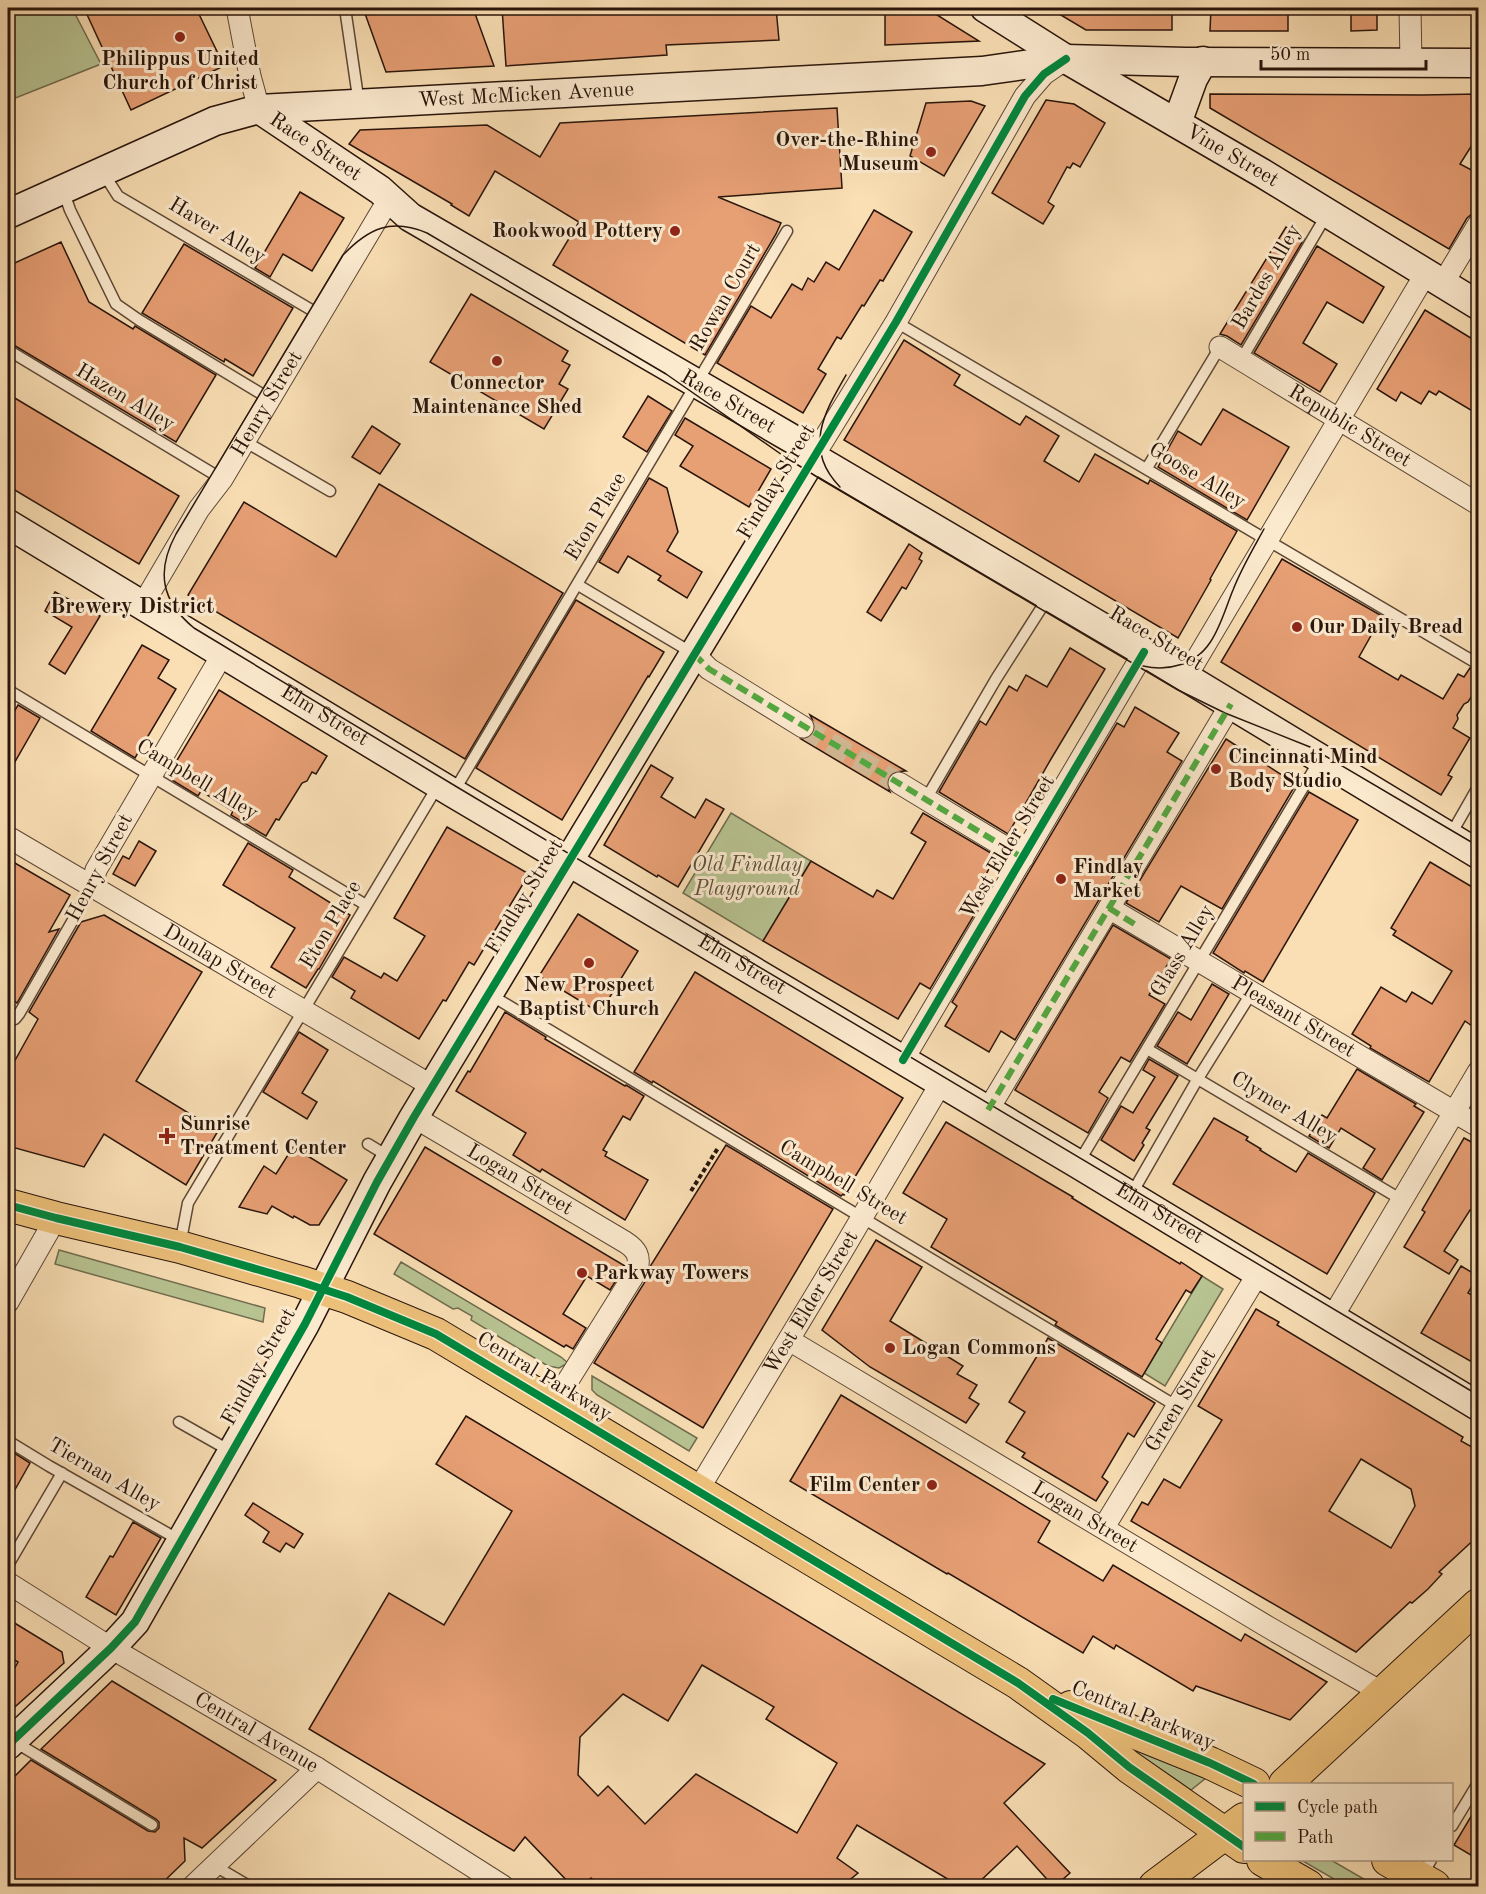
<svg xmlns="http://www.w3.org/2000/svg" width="1486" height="1894" font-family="'Old Standard TT',serif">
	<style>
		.green { fill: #b8c392; stroke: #706c4e; stroke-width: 1.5 }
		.building { fill: #e79f74; stroke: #29150b; stroke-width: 1.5; fill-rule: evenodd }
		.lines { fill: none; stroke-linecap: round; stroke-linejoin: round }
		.street-tunnel { stroke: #d0b793; stroke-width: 21; stroke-dasharray: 21 10; stroke-linecap: butt }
		.lane-casing { stroke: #5d4836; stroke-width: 13 }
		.street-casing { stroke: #5d4836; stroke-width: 23 }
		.secondary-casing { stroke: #29150b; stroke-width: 31 }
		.primary-casing { stroke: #29150b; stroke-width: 34 }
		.path { stroke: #29150b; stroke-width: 4; stroke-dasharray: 4.5 3; stroke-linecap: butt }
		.lane { stroke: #fceacf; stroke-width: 10 }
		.street { stroke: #fceacf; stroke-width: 21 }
		.secondary { stroke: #fceacf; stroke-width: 28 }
		.primary { stroke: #edc07a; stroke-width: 32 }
		.tram { stroke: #29150b; stroke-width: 1.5 }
		.quiet { stroke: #53a941; stroke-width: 6; stroke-dasharray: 12 6; stroke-linecap: butt }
		.cycleway-casing { stroke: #fceacf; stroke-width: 11 }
		.cycleway { stroke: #00873e; stroke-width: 8 }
		.poi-dot { fill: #8f2418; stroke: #fceacf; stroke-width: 2 }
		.labels { text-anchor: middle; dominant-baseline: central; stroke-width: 6; stroke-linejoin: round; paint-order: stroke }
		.poi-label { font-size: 21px; font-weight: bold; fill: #29150b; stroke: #fceacf; text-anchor: start }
		.street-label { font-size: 21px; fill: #29150b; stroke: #fceacf }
		.park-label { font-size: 21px; font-style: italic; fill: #5b523a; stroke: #fceacf }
		.neighbourhood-label { font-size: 22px; font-weight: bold; fill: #29150b; stroke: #fceacf }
	</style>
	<rect width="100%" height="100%" fill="#fadfb5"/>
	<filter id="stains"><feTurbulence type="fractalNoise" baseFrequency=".00333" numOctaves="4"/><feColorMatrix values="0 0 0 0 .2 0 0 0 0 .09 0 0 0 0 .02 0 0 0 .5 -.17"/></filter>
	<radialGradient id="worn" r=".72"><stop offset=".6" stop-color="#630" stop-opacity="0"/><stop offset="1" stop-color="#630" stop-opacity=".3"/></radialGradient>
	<g class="green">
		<polygon points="8,8 72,8 101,64 8,101"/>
		<polygon points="731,813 811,861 763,941 683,893"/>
		<polygon points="59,1250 265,1308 263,1322 55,1264"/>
		<polygon points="401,1262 561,1357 568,1363 559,1368 548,1366 471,1320 472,1316 458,1308 453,1309 394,1274"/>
		<polygon points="1202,1276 1223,1289 1165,1386 1144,1373"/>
		<polygon points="592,1376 697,1438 689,1451 597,1395 592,1390"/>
		<polygon points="1130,1746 1206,1778 1191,1790 1133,1750 1130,1748"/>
		<polygon points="1301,1860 1331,1860 1376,1886 1346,1886"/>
	</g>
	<g class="building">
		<polygon points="84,8 196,8 224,66 131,110"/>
		<polygon points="363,8 473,8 494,66 386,72"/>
		<polygon points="502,8 776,8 779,40 666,45 667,55 506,66"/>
		<polygon points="885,8 926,8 979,41 885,45"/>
		<polygon points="1049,8 1172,8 1172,30 1086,30"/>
		<polygon points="1211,8 1288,8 1288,31 1210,31"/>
		<polygon points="1351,8 1377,8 1377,30 1351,31"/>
		<polygon points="1210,94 1422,95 1479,94 1479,134 1460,164 1479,174 1479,212 1472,214 1467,218 1449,249 1210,108"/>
		<polygon points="1046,100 1074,104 1105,123 1080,167 1073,163 1070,168 1067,167 1048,202 1054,206 1043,224 992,193"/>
		<polygon points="971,101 985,106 944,176 910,156 926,103"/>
		<polygon points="837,108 842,188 718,197 781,223 776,234 705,355 553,265 579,222 495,171 469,216 451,205 452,204 349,144 360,130 487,125 540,157 560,123"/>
		<polygon points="300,192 344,218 312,271 283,254 270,277 255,268"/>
		<polygon points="874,210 912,232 883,281 880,280 864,306 862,305 841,339 837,337 818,369 826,374 803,413 717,363 751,306 771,318 792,284 802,290 808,278 814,282 826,262 839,270"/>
		<polygon points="1286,227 1304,239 1241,345 1227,336 1220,334"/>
		<polygon points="61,242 89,302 133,329 135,326 216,375 176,442 12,344 8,343 8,266"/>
		<polygon points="184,244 293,308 253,376 225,359 224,362 142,313"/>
		<polygon points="1317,246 1384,287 1363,323 1327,302 1303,343 1337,364 1320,392 1254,353"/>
		<polygon points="471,294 568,351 562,361 570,365 559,384 568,389 544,429 430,362"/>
		<polygon points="1425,310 1479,343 1479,415 1439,391 1436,395 1429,391 1421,404 1401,392 1396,401 1377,389"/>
		<polygon points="904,340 960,375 954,385 1020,425 1026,416 1059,436 1044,461 1079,482 1095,454 1148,484 1150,480 1237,531 1210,579 1211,580 1178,638 844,440"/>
		<polygon points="8,394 179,496 139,564 8,486"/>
		<polygon points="648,396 672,411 647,452 623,437"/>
		<polygon points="1223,409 1289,447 1247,520 1158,467 1178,431 1201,445"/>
		<polygon points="685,418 771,469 749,507 680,466 693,446 675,435"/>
		<polygon points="372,426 400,444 380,474 352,457"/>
		<polygon points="649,478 667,488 678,532 667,551 702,572 687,598 658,580 661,576 628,556 618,573 599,562"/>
		<polygon points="379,484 563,593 465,759 188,595 244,502 336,557"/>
		<polygon points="909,544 922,553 919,559 922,561 906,589 902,587 881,621 867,612"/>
		<polygon points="1282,559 1382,616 1359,657 1398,680 1401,675 1443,699 1458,674 1464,677 1470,668 1479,671 1479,685 1468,702 1464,704 1457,715 1458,719 1453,728 1470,738 1448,775 1452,777 1441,795 1221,662"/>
		<polygon points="55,592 100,616 65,674 49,664 72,627 45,611"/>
		<polygon points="576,600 664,652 649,677 648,676 562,820 476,768"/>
		<polygon points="142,645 169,660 158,678 176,689 135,758 91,731"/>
		<polygon points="1070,648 1105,669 1051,759 1008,834 939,792 980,721 986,725 1009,686 1017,691 1026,675 1047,687"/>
		<polygon points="219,690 327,756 316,774 312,772 307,781 302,783 279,820 276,819 266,836 231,815 233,811 201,791 198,796 167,777"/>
		<polygon points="18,705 40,718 8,774 8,723"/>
		<polygon points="1135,707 1179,733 1167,752 1182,761 1015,1040 1001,1031 989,1052 945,1026 957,1006 952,1002 1117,723 1124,727"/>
		<polygon points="810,715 906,771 893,772 888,776 886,783 890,792 801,739 808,738 814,733 816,727"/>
		<polygon points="1226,739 1296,784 1222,909 1181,886 1159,922 1126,903"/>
		<polygon points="651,765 673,778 661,797 695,818 706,799 724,809 678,887 658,875 657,877 604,845"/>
		<polygon points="1309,792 1358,820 1263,982 1245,971 1244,973 1213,953"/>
		<polygon points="923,813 996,856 984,878 993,883 930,989 920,983 898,1019 763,941 811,861 873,897 877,890 893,899 926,842 911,833"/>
		<polygon points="447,827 529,874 474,965 469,962 446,1001 443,1000 419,1039 351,998 355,991 332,977 344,957 381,978 384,973 397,981 425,936 394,918"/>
		<polygon points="139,841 156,851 135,886 113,874 123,856 129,859"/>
		<polygon points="248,843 293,870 289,877 350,915 319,969 318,969 306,988 271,967 295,928 223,885"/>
		<polygon points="8,859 70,895 49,932 59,929 17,1003 8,995"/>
		<polygon points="1430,862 1479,891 1479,1014 1472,1026 1465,1021 1429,1082 1370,1048 1371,1046 1352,1034 1381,987 1406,1002 1412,992 1432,1004 1452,971 1393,935 1396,931 1391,928"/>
		<polygon points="578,914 638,951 600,1013 539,976"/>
		<polygon points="104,915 202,972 136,1081 218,1131 186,1185 104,1134 84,1167 8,1146 8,1073 38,1019 29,1012 81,922"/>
		<polygon points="1113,925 1171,959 1149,995 1165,1004 1130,1062 1121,1057 1099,1092 1108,1098 1088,1133 1015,1090"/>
		<polygon points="695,972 903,1098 844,1195 843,1194 841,1196 653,1081 652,1083 634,1072"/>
		<polygon points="1212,984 1229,994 1187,1064 1157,1046 1178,1012 1191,1020"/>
		<polygon points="505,1012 546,1037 545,1039 625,1086 626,1085 644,1096 630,1120 623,1116 603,1150 607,1152 605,1156 648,1180 625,1220 542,1169 540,1172 513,1155 526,1133 456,1091 468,1071 470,1072"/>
		<polygon points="299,1032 328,1050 302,1093 317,1102 307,1119 263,1092"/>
		<polygon points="1149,1059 1178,1076 1146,1128 1150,1130 1142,1143 1144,1145 1134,1161 1101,1140 1121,1106 1133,1113 1155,1077 1143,1070"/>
		<polygon points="1357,1069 1416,1104 1414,1106 1424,1112 1382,1180 1363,1168 1375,1149 1341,1128 1329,1148 1309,1136 1322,1115 1327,1118"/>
		<polygon points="1214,1118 1248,1137 1246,1140 1261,1149 1260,1150 1296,1172 1308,1153 1375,1193 1327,1274 1173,1184"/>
		<polygon points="946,1122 1049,1183 1073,1197 1072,1198 1180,1264 1181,1262 1202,1276 1191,1293 1186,1290 1156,1339 1162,1343 1142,1377 1055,1325 1057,1322 931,1247 947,1219 903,1193"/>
		<polygon points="1464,1138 1479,1146 1479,1216 1470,1210 1444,1251 1458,1260 1449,1274 1404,1247 1425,1212 1422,1210"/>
		<polygon points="726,1145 833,1209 703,1428 594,1363 648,1277 651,1265"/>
		<polygon points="293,1147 347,1180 319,1225 310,1225 294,1216 293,1218 272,1206 267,1214 239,1207 264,1166 276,1174"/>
		<polygon points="425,1147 625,1266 610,1290 587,1276 563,1314 586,1328 573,1349 566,1345 564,1347 374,1234"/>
		<polygon points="876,1240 922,1267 890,1321 963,1366 957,1374 977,1385 969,1398 979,1404 966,1423 870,1367 822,1330"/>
		<polygon points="1461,1266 1478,1276 1468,1293 1479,1299 1479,1366 1421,1333"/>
		<path d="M1256,1309L1279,1322L1277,1325L1463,1437L1461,1441L1479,1451V1535L1439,1572L1442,1574L1428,1589L1412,1603L1410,1602L1356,1652L1131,1521L1142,1502L1148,1505L1164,1479L1180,1488L1222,1420L1198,1406ZM1361,1459L1411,1489L1415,1506L1391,1548L1329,1511Z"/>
		<polygon points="1048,1338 1155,1403 1134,1437 1128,1433 1102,1477 1108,1482 1096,1501 1022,1457 1025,1453 1006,1442 1025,1412 1009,1402"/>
		<polygon points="841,1395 1050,1521 1038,1542 1103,1581 1113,1565 1241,1641 1245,1634 1327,1682 1290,1720 1196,1686 1193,1691 1116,1645 1114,1649 1093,1636 1083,1653 948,1573 947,1574 790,1481"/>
		<path d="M466,1416L1045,1764L1004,1803L1070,1873L1054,1887L1017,1846L974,1887H961L857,1825L837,1858L858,1873L841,1887H600L591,1878L583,1887H573L525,1837L514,1851L309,1729L389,1593L444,1625L512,1511L436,1464ZM702,1665L774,1707L766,1719L837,1763L797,1833L696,1774L645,1824L608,1786L598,1796L578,1775L580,1737L623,1694L668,1721Z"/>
		<polygon points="8,1449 30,1463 8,1502"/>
		<polygon points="253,1503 303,1534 294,1548 286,1543 280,1552 263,1542 269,1532 245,1515"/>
		<polygon points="133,1522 161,1538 116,1615 86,1597 110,1556 113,1557"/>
		<polygon points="8,1619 62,1652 64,1663 8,1713 8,1680 18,1662 8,1656"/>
		<polygon points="112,1681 276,1780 202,1848 184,1838 185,1861 158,1887 8,1887 8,1783 31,1760 148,1831 155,1832 159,1828 159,1822 156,1819 41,1749"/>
		<polygon points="1479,1803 1479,1860 1454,1845"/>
	</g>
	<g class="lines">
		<polyline class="street-tunnel" points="803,727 899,783"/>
		<defs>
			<g id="lane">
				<polyline points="345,8 359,104"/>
				<polyline points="104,174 118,196 320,315"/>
				<polyline points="63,190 70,210 116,304 139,320 270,399"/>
				<polyline points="896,322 1478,664"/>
				<polyline points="8,350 222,479"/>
				<polyline points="1241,360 1327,214"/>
				<polyline points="244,441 330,491"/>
				<polyline points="1147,468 1220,347"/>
				<polyline points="578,585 694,654"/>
				<polyline points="8,690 366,905"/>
				<polyline points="453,793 787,231"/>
				<polyline points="926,799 996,679 1049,596"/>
				<polyline points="1450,836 1478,787"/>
				<polyline points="489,994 1178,1407"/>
				<polyline points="8,1020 15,1019 19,1014 92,887"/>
				<polyline points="1147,1049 1402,1200"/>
				<polyline points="368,1144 391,1158"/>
				<polyline points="1079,1162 1319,761"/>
				<polyline points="1131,1195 1197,1080 1252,992"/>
				<polyline points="180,1245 188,1203 439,784"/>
				<polyline points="179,1422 232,1452"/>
				<polyline points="8,1441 49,1466 181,1541"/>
				<polyline points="8,1565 62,1473"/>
				<polyline points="15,1742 152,1825"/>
				<polyline points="1452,1826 1478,1783"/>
				<polyline points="215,1866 249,1886"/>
				<polyline points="1421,1877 1431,1860"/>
			</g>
			<g id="street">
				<polyline points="237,8 250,76 259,109"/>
				<polyline points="1410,8 1411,63"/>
				<polyline points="1443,283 1478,225"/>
				<path id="s1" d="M1220,347L1478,504"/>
				<polyline points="813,457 896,322 1025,96 1044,74 1063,61"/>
				<path id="s2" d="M142,606L199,509L222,479L389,199"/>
				<polyline points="694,654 709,669 803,727"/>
				<polyline points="1186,677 1426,273"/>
				<polyline points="899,783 1023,858"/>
				<path id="s3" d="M8,837L432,1086"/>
				<polyline points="92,887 96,870 222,655"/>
				<path id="s4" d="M1109,908L1478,1126"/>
				<polyline points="903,1060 1144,652"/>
				<polyline points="988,1110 1231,704"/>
				<path id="s5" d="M414,1117L625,1242C636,1249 641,1256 637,1270L554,1403"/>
				<polyline points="8,1302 56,1218"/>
				<polyline points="1333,1316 1478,1072"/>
				<path id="s6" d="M789,1340L1268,1627L1383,1693"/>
				<path id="s7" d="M698,1490L841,1253L941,1083"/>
				<path id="s8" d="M1104,1527L1259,1272"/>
				<path id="s9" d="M8,1583L111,1648L317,1768L503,1886"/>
				<polyline points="193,1886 317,1768"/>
			</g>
			<g id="secondary">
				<path id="s10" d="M985,8L1066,59L1262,173L1478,305"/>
				<path id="s11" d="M259,109L380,190L410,217L796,441L813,457L1144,652L1478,854"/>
				<polyline points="1177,123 1193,79 1203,61"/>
				<path id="s12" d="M8,214L215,121L259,109L982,71L1066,59L1186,62L1478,63"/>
				<path id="s13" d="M8,524L453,793L1078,1164L1478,1406"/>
				<polyline points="8,1745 111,1648 135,1622 305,1324 377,1182 414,1117 813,457"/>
			</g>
			<g id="primary">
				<polyline points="8,1205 56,1218 180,1247 301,1282 347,1297 436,1334 1018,1683 1088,1733 1129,1767 1244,1847"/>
				<polyline points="1071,1707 1210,1763 1254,1784"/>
				<polyline points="1285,1784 1478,1605"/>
				<polyline points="1263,1860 1308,1886"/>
				<polyline points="1388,1860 1434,1886"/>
				<polyline points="1155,1886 1244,1819"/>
			</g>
		</defs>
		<use href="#lane" class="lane-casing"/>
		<use href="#street" class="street-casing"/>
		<use href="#secondary" class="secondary-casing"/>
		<use href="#primary" class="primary-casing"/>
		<polyline class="path" points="691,1191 718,1148"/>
		<use href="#lane" class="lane"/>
		<use href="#street" class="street"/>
		<use href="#secondary" class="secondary"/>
		<use href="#primary" class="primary"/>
		<g class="tram">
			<path d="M840,487C803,449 824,413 846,375"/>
			<path d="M1143,666C1156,669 1167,669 1179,665C1214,656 1221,619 1233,590C1241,569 1253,549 1264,529"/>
			<path d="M1478,846L1310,747L1225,713L1178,690L822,480L785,457L666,374L427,233C391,218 369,228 343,255L176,534C156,571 161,601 194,628L457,787L1478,1395"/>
		</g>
		<g class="quiet">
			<polyline points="694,654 709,669 1023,858"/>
			<polyline points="1109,908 1139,927"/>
			<polyline points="988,1110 1231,704"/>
		</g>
		<defs>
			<g id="cycleway">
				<polyline points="903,1060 1144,652"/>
				<polyline points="8,1205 56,1218 180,1247 301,1282 347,1297 436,1334 1018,1683 1088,1733 1129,1767 1244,1847"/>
				<polyline points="1053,1699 1210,1763 1254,1784"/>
				<polyline points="8,1745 111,1648 135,1622 305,1324 377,1182 414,1117 896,322 1025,96 1044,74 1066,59"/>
			</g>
		</defs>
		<use href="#cycleway" class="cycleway-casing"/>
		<use href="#cycleway" class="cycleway"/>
	</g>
	<g class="poi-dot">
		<circle cx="180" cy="37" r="6"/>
		<circle cx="931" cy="152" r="6"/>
		<circle cx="675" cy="231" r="6"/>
		<circle cx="497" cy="361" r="6"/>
		<circle cx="1297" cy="627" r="6"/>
		<circle cx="1216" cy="769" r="6"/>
		<circle cx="1061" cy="879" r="6"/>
		<circle cx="589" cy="963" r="6"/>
		<path d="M164 1127h6v6h6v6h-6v6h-6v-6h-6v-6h6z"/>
		<circle cx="582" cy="1273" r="6"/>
		<circle cx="890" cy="1348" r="6"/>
		<circle cx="932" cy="1485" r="6"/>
	</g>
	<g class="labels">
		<g class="poi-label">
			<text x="180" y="59" text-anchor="middle">Philippus United<tspan x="180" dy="24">Church of Christ</tspan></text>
			<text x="919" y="140" text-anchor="end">Over-the-Rhine<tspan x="919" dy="24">Museum</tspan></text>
			<text x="663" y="231" text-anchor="end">Rookwood Pottery</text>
			<text x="497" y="383" text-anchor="middle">Connector<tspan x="497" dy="24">Maintenance Shed</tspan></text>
			<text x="1309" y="627">Our Daily Bread</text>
			<text x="1228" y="757">Cincinnati Mind<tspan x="1228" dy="24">Body Studio</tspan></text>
			<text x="1073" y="867">Findlay<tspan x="1073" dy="24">Market</tspan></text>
			<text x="589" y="985" text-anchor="middle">New Prospect<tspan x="589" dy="24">Baptist Church</tspan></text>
			<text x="180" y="1124">Sunrise<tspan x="180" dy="24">Treatment Center</tspan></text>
			<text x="594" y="1273">Parkway Towers</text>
			<text x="902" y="1348">Logan Commons</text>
			<text x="920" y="1485" text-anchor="end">Film Center</text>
		</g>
		<g class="street-label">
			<text stroke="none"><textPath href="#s12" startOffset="540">West McMicken Avenue</textPath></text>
			<text stroke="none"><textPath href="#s11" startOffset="68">Race Street</textPath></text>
			<text stroke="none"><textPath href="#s10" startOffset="288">Vine Street</textPath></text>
			<text transform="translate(217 231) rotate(31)">Haver Alley</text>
			<text transform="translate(1267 277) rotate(-60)">Bardes Alley</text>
			<text transform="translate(726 297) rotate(-60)">Rowan Court</text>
			<text transform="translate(125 398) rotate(31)">Hazen Alley</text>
			<text stroke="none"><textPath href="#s11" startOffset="554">Race Street</textPath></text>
			<text stroke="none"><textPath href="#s2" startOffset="238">Henry Street</textPath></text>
			<text stroke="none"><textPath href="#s1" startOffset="152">Republic Street</textPath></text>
			<text transform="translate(1197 476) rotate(31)">Goose Alley</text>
			<text transform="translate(777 482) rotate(-59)">Findlay Street</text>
			<text transform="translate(596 517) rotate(-59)">Eton Place</text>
			<text transform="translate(1156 639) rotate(31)">Race Street</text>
			<text stroke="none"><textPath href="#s13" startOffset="370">Elm Street</textPath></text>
			<text transform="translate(197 780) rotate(31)">Campbell Alley</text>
			<text transform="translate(1008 847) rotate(-59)">West Elder Street</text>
			<text transform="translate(100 868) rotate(-62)">Henry Street</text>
			<text transform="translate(525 897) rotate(-59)">Findlay Street</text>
			<text transform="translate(331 925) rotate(-59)">Eton Place</text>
			<text transform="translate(1183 951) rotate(-59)">Glass Alley</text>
			<text stroke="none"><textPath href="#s3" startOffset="246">Dunlap Street</textPath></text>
			<text stroke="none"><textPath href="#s13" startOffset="856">Elm Street</textPath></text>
			<text stroke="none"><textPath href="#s4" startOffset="214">Pleasant Street</textPath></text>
			<text transform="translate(1284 1108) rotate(31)">Clymer Alley</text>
			<text stroke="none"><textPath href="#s5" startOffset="123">Logan Street</textPath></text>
			<text transform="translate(843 1183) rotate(31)">Campbell Street</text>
			<text stroke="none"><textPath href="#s13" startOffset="1342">Elm Street</textPath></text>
			<text stroke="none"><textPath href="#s7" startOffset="219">West Elder Street</textPath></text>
			<text transform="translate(259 1367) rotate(-61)">Findlay Street</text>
			<text transform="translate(544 1377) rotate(31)">Central Parkway</text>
			<text stroke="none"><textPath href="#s8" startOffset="148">Green Street</textPath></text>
			<text transform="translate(104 1475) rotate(30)">Tiernan Alley</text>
			<text stroke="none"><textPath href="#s6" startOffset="345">Logan Street</textPath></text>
			<text transform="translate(1143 1716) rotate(22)">Central Parkway</text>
			<text stroke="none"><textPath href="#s9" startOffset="290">Central Avenue</textPath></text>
		</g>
		<g class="park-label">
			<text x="747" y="865">Old Findlay<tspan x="747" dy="24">Playground</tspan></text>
		</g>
		<g class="neighbourhood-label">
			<text x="132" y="607">Brewery District</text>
		</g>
	</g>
	<rect width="1486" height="1894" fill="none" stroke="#fadfb5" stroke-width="30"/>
	<rect x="9" y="9" width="1468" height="1876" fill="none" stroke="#29150b" stroke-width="3"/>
	<rect x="15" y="15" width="1456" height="1864" fill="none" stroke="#29150b" stroke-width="1.5"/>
	<rect x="1243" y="1783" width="210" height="78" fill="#fceacf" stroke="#a89581" stroke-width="1.5"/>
	<rect x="1255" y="1802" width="30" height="9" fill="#00873e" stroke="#a89581" stroke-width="1.5"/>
	<text x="1297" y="1813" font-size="18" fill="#29150b">Cycle path</text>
	<rect x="1255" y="1832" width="30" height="9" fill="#53a941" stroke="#a89581" stroke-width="1.5"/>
	<text x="1297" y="1843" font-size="18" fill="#29150b">Path</text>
	<path d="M1261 60v9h165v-9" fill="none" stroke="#29150b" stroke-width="3"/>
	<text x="1270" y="60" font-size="18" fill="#29150b" stroke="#fceacf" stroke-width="4.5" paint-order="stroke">50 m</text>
	<rect width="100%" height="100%" filter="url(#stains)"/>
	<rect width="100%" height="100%" fill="url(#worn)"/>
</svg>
